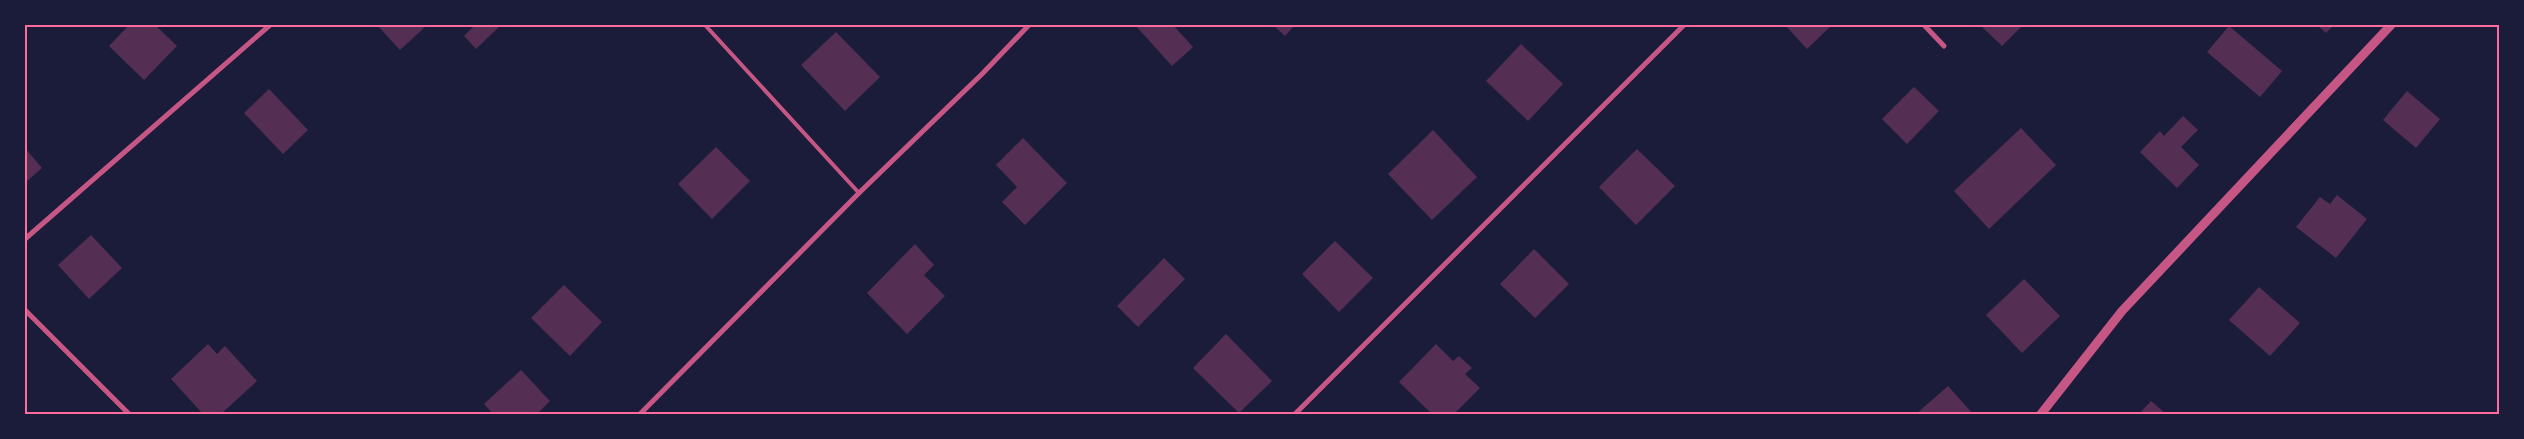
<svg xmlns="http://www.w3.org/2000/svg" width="2524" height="439" font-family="Lora,serif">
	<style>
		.building { fill: #542f53 }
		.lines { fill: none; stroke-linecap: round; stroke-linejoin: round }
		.service { stroke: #c65784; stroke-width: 4 }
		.minor { stroke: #c65784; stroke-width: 5 }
		.tertiary { stroke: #c65784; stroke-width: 9 }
		.neatline { fill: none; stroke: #ff6b9d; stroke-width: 2 }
	</style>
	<rect width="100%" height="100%" fill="#1b1b3a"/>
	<g class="building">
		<polygon points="129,25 155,25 177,46 144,80 109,46"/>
		<polygon points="377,25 421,25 424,28 400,50"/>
		<polygon points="475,25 501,25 476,49 464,36"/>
		<polygon points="1135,25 1173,25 1193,47 1172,66"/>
		<polygon points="1273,25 1295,25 1285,36"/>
		<polygon points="1785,25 1832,25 1807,49"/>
		<polygon points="1980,25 2023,25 2002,46"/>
		<polygon points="2317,25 2334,25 2326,33"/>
		<polygon points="2229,26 2282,71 2260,97 2207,52"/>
		<polygon points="836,32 880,77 845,111 801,65"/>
		<polygon points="1521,44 1563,84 1528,121 1486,81"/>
		<polygon points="1914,87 1939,111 1907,144 1882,119"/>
		<polygon points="269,89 308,130 283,154 244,113"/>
		<polygon points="2407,91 2440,119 2416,148 2383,120"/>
		<polygon points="2183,116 2198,130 2181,147 2199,165 2177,188 2140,152 2160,131 2164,136"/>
		<polygon points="2021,128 2056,165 1989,229 1954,191"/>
		<polygon points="1433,130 1477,177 1432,220 1388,174"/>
		<polygon points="1023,138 1067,183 1025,225 1002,202 1017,187 996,165"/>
		<polygon points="716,147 750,181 712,219 678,184"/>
		<polygon points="25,148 42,168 25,183"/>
		<polygon points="1637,149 1675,186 1636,225 1599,187"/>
		<polygon points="2337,195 2367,219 2336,258 2296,227 2320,197 2330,204"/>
		<polygon points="91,235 122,268 89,299 58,265"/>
		<polygon points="1335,241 1373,278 1339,312 1302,274"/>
		<polygon points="915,244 934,265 924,275 945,296 907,334 867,293"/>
		<polygon points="1534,249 1569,284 1535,318 1500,284"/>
		<polygon points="1164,258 1185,279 1138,327 1117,306"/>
		<polygon points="2024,279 2060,316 2022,353 1986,315"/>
		<polygon points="564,285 602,322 570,356 531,318"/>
		<polygon points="2259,287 2300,323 2270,356 2229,320"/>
		<polygon points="1226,334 1272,381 1239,413 1193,368"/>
		<polygon points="208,344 217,354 225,346 257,381 221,414 203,414 171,379"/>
		<polygon points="1436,344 1453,361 1459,356 1472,368 1465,374 1480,388 1454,414 1432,414 1399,382"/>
		<polygon points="521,370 550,401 537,414 493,414 484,404"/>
		<polygon points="1948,386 1973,414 1916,414"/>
		<polygon points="2151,401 2166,414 2139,414"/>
	</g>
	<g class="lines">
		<polyline class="service" points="705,25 859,193"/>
		<g class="minor">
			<polyline points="1924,25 1944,46"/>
			<polyline points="25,239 270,25"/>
			<polyline points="25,310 129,414"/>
			<polyline points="640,414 859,193 983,73 1029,25"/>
			<polyline points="1295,414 1684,25"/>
		</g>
		<polyline class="tertiary" points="2041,414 2122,311 2391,25"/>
	</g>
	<rect width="2524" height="439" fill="none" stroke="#1b1b3a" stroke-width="52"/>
	<rect x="26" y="26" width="2472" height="387" class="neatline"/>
</svg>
